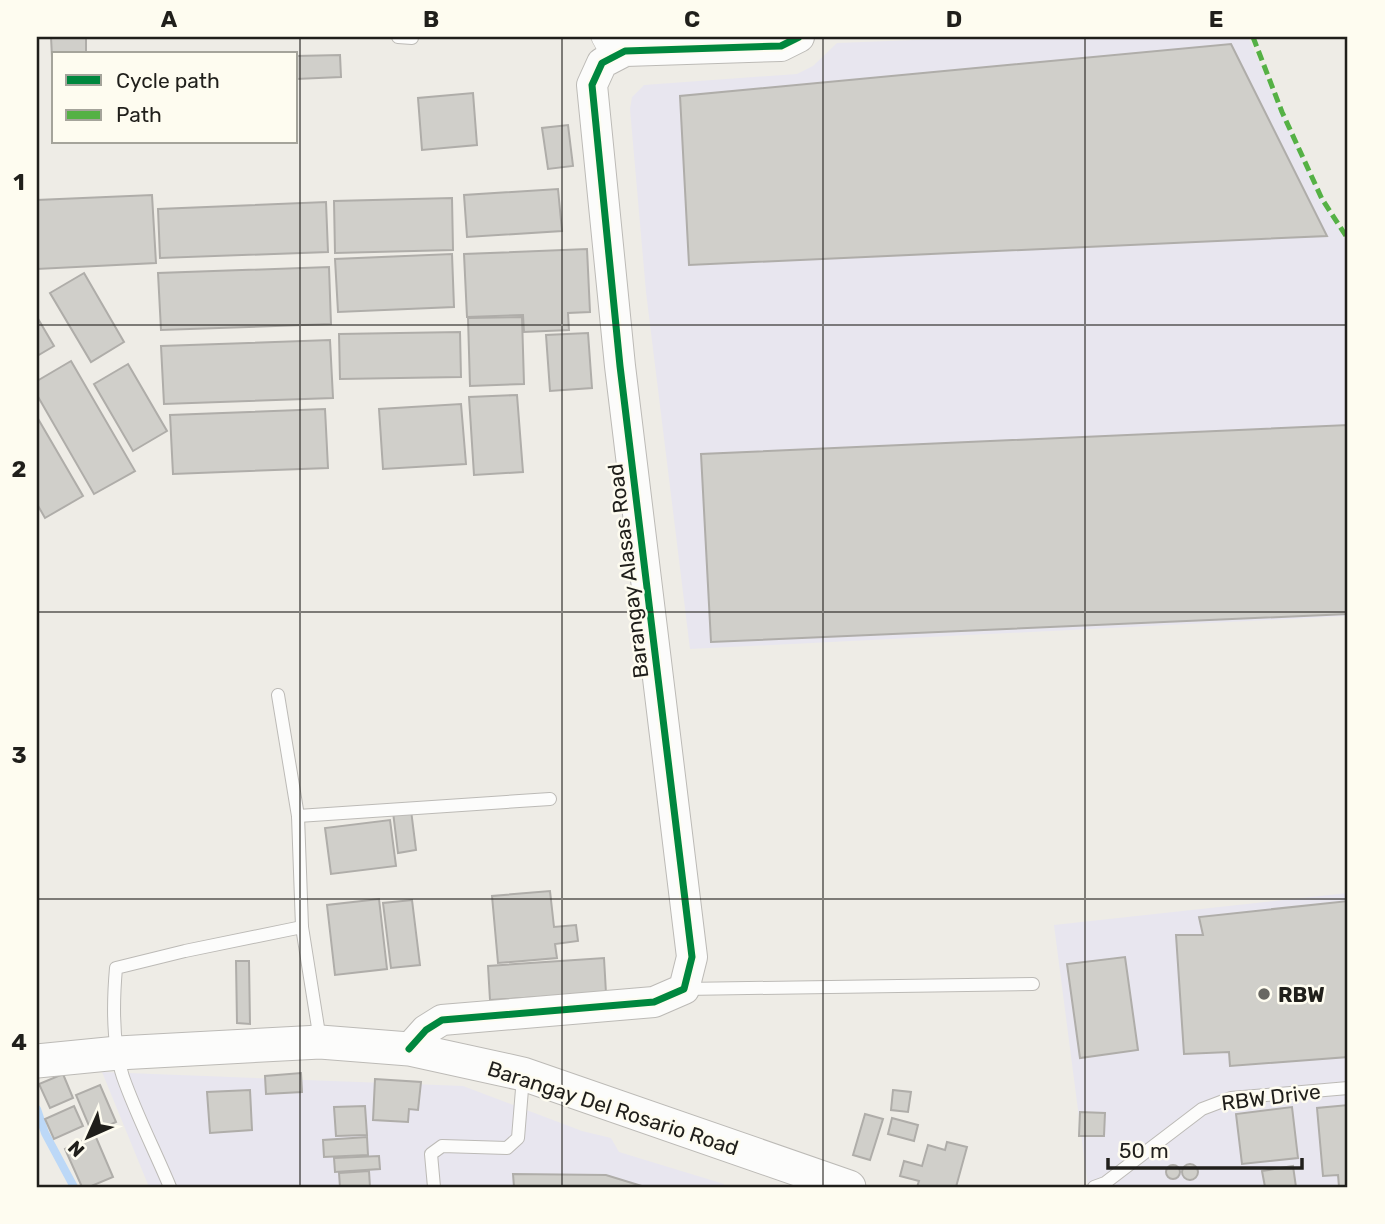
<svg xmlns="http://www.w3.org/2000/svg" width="1385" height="1224" font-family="Rubik,sans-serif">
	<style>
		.industrial { fill: #e8e6ef }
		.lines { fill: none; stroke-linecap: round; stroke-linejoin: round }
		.stream { stroke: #bcd8f7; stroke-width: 8 }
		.building { fill: #d0cfca; stroke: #afada9; stroke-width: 2 }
		.service-casing { stroke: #bcbab6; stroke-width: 14 }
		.minor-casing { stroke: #bcbab6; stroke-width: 24 }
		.tertiary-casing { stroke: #bcbab6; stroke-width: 32 }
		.secondary-casing { stroke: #bcbab6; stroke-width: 35 }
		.service { stroke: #fcfcfb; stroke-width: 12 }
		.minor { stroke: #fcfcfb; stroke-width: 23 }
		.tertiary { stroke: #fcfcfb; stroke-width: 30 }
		.secondary { stroke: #fcfcfb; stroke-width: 33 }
		.quiet { stroke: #55b145; stroke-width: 5; stroke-dasharray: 10 5; stroke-linecap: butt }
		.cycleway-casing { stroke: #fefcf0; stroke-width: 11 }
		.cycleway { stroke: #00873e; stroke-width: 7 }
		.grid { fill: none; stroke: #201f1b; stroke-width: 2; stroke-opacity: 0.55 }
		.poi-dot { fill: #686762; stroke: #fefcf0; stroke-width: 2.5 }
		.labels { text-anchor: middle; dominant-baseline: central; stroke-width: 5; stroke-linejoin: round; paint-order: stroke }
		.street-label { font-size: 21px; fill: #201f1b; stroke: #fefcf0 }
		.poi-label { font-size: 21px; font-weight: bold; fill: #201f1b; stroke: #fefcf0; text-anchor: start }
		.neatline { fill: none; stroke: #201f1b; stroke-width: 2.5 }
		.grid-label { font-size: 23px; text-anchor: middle; font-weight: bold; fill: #201f1b }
	</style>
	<rect width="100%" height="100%" fill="#eeece6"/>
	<g class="industrial">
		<polygon points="994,37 1248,37 1322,199 1348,244 1348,616 690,649 646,292 630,109 632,97 644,85 797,74 813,66 837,43"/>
		<polygon points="1348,893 1348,1187 1088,1187 1054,925"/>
		<polygon points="102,1072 463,1086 582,1131 611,1138 619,1152 724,1184 724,1187 149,1187"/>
	</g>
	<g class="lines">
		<polyline class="stream" points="37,1109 45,1133 74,1187"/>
	</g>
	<g class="building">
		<polygon points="51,37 86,37 86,54 54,54 54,57 52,57"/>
		<polygon points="1231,44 1327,236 689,265 680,96"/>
		<polygon points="340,55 341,77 296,79 296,56"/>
		<polygon points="473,93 477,145 422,150 418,98"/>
		<polygon points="568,125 573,166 548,169 542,128"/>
		<polygon points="558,189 562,231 467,237 464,195"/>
		<polygon points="152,195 156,263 37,269 37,200"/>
		<polygon points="452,198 453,250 335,253 334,201"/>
		<polygon points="326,202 328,252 160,258 158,209"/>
		<polygon points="587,249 590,312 568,313 569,330 524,332 523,315 467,317 464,254"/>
		<polygon points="452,254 454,307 338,312 335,259"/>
		<polygon points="329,267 331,324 161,330 158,273"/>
		<polygon points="84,273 124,342 91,362 50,293"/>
		<polygon points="37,317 54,346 37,356"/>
		<polygon points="522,317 524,384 470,386 468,318"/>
		<polygon points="460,332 461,377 340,379 339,334"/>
		<polygon points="588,333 592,388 550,391 546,335"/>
		<polygon points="330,340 333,398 164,404 161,346"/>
		<polygon points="71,361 135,471 94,494 37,395 37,381"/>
		<polygon points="128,364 167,431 133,451 94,384"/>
		<polygon points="517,395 523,472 474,475 469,397"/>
		<polygon points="461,404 466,464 383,469 379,409"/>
		<polygon points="325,409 328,468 173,474 170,415"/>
		<polygon points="37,417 83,496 45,518 37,504"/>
		<polygon points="1348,425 1348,614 711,642 701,454"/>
		<polygon points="411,810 416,850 398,853 393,812"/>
		<polygon points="390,820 396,866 331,874 325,828"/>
		<polygon points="550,891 554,927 576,925 578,941 555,944 557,958 498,963 492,896"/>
		<polygon points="379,899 387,969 335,975 327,905"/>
		<polygon points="412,900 420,965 391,968 383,903"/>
		<polygon points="1348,901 1348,1057 1230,1066 1229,1052 1184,1054 1176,935 1203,935 1199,917"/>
		<polygon points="1125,957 1138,1050 1080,1058 1067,964"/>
		<polygon points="604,958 606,993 490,1000 488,966"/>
		<polygon points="236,961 249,961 250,1024 237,1023"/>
		<polygon points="301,1073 302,1092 266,1094 265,1076"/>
		<polygon points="63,1074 73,1098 50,1108 39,1084"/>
		<polygon points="375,1079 421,1082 418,1110 409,1109 408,1122 373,1120"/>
		<polygon points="100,1085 116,1122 92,1133 76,1095"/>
		<polygon points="250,1090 252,1130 210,1133 207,1092"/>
		<polygon points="893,1090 911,1092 908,1112 891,1110"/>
		<polygon points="1348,1105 1348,1187 1339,1187 1338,1175 1323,1176 1317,1108"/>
		<polygon points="74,1106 83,1126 54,1139 45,1119"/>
		<polygon points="365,1106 367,1135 336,1136 334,1107"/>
		<polygon points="1292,1107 1298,1158 1242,1164 1236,1114"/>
		<polygon points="1080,1112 1105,1113 1104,1136 1079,1136"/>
		<polygon points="865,1114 883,1119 870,1160 853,1155"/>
		<polygon points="892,1118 918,1125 914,1141 888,1134"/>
		<polygon points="95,1135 113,1177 89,1187 82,1187 65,1149"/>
		<polygon points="367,1137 368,1155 324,1157 323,1140"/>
		<polygon points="947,1142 967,1147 956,1187 917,1187 919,1181 900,1176 904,1161 922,1166 928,1145 945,1150"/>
		<polygon points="379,1156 380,1169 335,1172 334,1158"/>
		<circle cx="1190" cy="1172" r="8"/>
		<circle cx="1173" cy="1172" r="7"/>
		<polygon points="1293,1166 1296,1187 1265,1187 1262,1171"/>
		<polygon points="369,1171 370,1187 340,1187 339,1173"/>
		<polygon points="513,1174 606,1175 645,1187 514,1187"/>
	</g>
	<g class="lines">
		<defs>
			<g id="service">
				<polyline points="398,37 412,38"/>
				<polyline points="278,695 298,816 302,927 320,1040"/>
				<polyline points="298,816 550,799"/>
				<polyline points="684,989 1033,984"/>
				<path d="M170,1187C155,1151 136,1114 123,1077C112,1044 113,1002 116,968L185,951L302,927"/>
				<polyline points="434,1187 431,1154 442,1146 507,1148 518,1138 523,1077"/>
				<polyline points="1094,1187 1105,1183 1202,1109 1231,1098 1348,1088"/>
			</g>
			<polyline id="minor" points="603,37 614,57"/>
			<polyline id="tertiary" points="409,1049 426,1030 442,1020 654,1002 684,989 692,957 620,366 592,85 602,63 625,51 781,46 799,37"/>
			<polyline id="secondary" points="37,1061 118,1053 320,1042 409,1049 523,1074 849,1187"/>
		</defs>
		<use href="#service" class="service-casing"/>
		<use href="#minor" class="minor-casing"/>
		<use href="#tertiary" class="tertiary-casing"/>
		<use href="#secondary" class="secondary-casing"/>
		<use href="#service" class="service"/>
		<use href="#minor" class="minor"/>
		<use href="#tertiary" class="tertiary"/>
		<use href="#secondary" class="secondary"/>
		<polyline class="quiet" points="1253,37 1282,112 1322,199 1348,239"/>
		<defs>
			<polyline id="cycleway" points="409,1049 426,1030 442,1020 654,1002 684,989 692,957 620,366 592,85 602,63 625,51 781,46 799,37"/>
		</defs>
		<use href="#cycleway" class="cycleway-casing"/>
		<use href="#cycleway" class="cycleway"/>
	</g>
	<path class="grid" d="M300,37V1187M562,37V1187M823,37V1187M1085,37V1187M37,325H1348M37,612H1348M37,899H1348"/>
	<circle class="poi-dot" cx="1264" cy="994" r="7"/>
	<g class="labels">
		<g class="street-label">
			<text transform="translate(628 571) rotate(-97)">Barangay Alasas Road</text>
			<text transform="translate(1271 1097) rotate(-7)">RBW Drive</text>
			<text transform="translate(613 1108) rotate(18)">Barangay Del Rosario Road</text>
		</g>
		<g class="poi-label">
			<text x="1278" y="994">RBW</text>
		</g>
	</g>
	<rect width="1385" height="1224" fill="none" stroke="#fefcf0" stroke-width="77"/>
	<rect x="52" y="52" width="245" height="91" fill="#fefcf0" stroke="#a5a49b" stroke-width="2"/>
	<rect x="66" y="75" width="35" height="10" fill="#00873e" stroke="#a5a49b" stroke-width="2"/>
	<text x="116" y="88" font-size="21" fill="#201f1b">Cycle path</text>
	<rect x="66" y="110" width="35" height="10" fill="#55b145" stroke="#a5a49b" stroke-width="2"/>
	<text x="116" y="122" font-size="21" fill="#201f1b">Path</text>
	<g transform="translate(88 1137) rotate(225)" stroke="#fefcf0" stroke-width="5" paint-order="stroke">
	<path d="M0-5L12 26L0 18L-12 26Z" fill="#201f1b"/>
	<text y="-10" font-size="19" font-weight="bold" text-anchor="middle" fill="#201f1b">N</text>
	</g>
	<path d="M1108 1158v10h194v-10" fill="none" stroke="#201f1b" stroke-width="3.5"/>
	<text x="1119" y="1158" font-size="21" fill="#201f1b" stroke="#fefcf0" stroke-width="5" paint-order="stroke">50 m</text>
	<rect x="38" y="38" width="1308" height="1148" class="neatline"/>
	<g class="grid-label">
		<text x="169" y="27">A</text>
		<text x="431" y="27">B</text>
		<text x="692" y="27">C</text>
		<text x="954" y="27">D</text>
		<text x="1216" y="27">E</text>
		<text x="19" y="190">1</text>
		<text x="19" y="477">2</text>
		<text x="19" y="763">3</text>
		<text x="19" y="1050">4</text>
	</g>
</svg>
